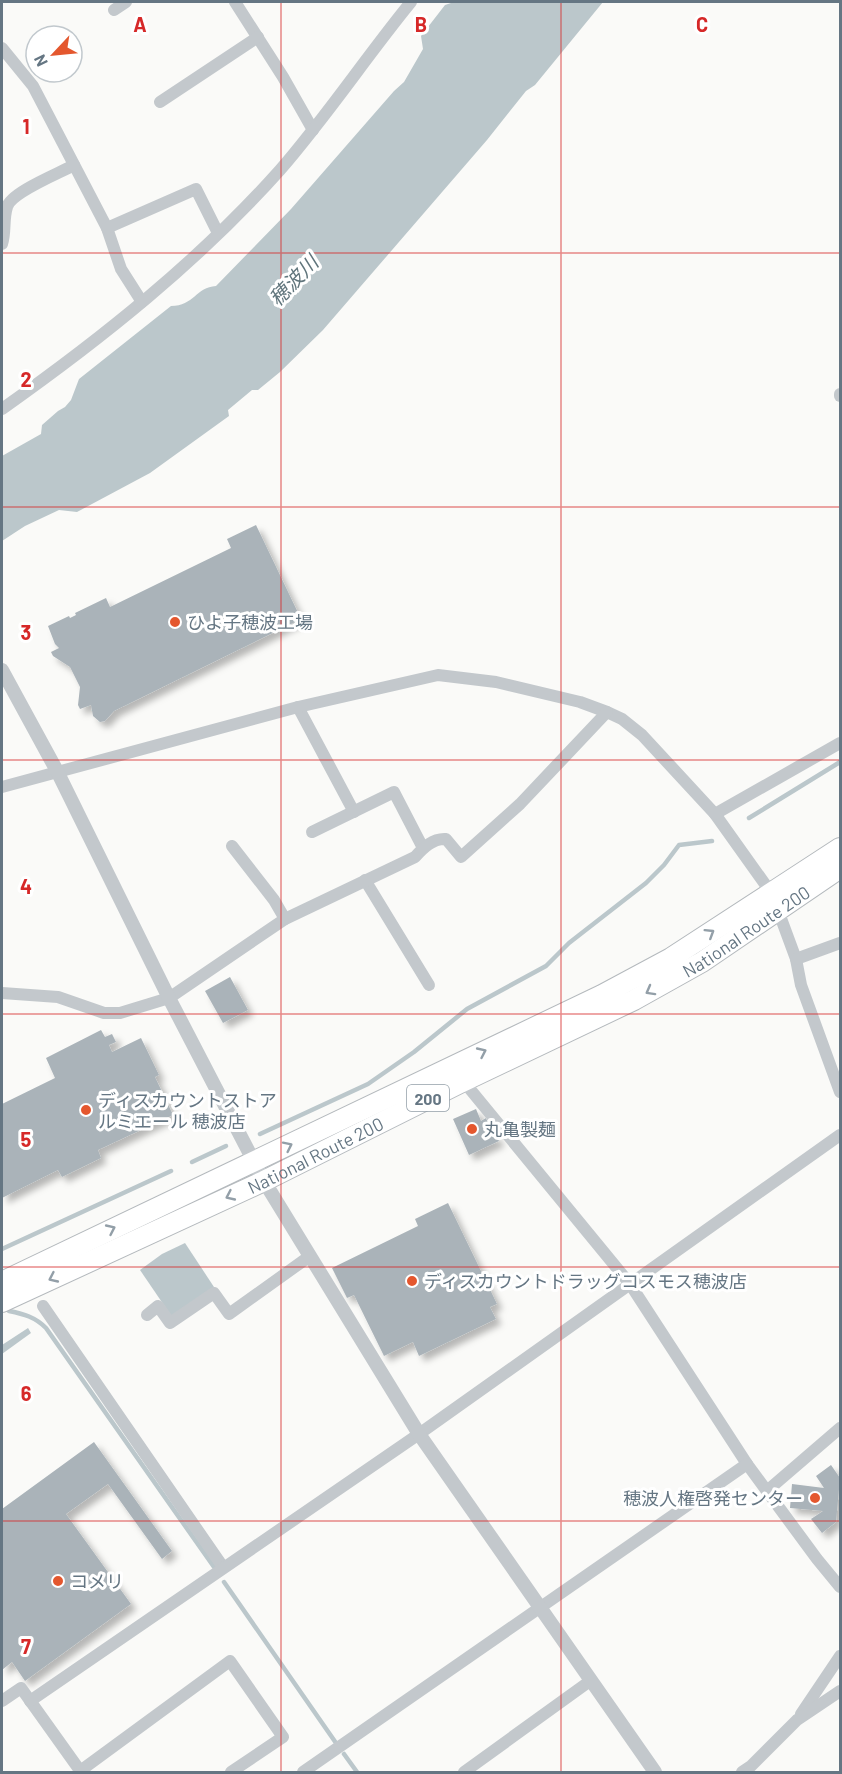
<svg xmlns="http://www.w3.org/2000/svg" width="842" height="1774" font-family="Barlow,'Noto Sans JP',sans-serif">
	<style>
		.water { fill: #bbc7cb }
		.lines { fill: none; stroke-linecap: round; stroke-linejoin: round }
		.stream { stroke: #bbc7cb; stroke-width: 4.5 }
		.building { fill: #aab3b9; filter: url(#shadow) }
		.trunk-casing { stroke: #b4b9bd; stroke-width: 22 }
		.minor { stroke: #c3c8cc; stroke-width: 12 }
		.tertiary { stroke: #c3c8cc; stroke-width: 14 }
		.trunk { stroke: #fff; stroke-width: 20 }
		.oneway { stroke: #939fa8 }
		.grid { fill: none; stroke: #d62828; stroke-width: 1.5; stroke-opacity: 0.55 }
		.poi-dot { fill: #e4572e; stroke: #fff; stroke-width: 2 }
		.labels { text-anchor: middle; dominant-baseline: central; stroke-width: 6; stroke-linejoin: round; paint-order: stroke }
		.shield { fill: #fff; stroke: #939fa8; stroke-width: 1.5 }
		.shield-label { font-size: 16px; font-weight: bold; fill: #657683 }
		.poi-label { font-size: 18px; fill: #657683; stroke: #fff; text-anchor: start }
		.street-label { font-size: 18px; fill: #657683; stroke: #fff }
		.water-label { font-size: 20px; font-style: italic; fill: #60757c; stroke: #fff }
		.grid-label { font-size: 20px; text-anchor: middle; font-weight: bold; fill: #d62828; stroke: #fff; stroke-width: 6; stroke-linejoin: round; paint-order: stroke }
	</style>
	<defs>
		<filter id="shadow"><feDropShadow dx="5.5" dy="5.5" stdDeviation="3" flood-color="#0004"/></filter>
	</defs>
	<rect width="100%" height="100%" fill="#fafaf8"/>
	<g class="water">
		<path d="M454,2H603L535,85L526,91L487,140L323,330L280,372L258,390H252L228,410L229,416L150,473L77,512L59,510L25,526L2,541V456L41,434L42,425L58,411L65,407L71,400L79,379L171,306C194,306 196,287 216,286L291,209L394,91L404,82L423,49L421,36L445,5Z"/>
		<polygon points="185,1243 214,1287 172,1317 140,1270 162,1254"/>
		<polygon points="28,1328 31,1333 2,1354 2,1345"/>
	</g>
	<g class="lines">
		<g class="stream">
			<polyline points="749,818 840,762"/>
			<polyline points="260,1134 368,1084 414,1052 467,1009 546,966 569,943 646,883 664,865 679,845 712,841"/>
			<polyline points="192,1162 226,1146"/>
			<polyline points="2,1249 171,1171"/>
			<path d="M9,1311C24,1314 35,1317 46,1328L214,1567"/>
			<polyline points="224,1582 336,1743"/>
			<polyline points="344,1754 357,1772"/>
		</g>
	</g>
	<g class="building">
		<polygon points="256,525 301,619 114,711 105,721 100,722 93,716 91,705 80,709 78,705 80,687 70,667 53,656 51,652 59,648 55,644 48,626 69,616 70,618 76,615 75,613 106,598 110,607 231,548 227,539"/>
		<polygon points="230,977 248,1010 223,1023 205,991"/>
		<polygon points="101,1030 105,1037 112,1034 116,1042 109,1045 112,1052 141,1038 159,1075 155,1077 173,1115 98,1150 101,1158 62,1177 58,1170 2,1198 2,1104 55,1078 46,1058"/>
		<polygon points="476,1109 481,1121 486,1118 488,1123 484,1125 489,1136 495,1134 499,1141 469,1155 453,1119"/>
		<polygon points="448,1203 497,1304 490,1307 496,1319 419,1356 413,1342 384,1356 354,1295 347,1298 332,1268 418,1226 415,1219"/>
		<polygon points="94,1442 172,1551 162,1559 108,1484 66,1514 131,1604 25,1681 12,1662 2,1670 2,1509"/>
		<polygon points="831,1465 840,1478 836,1522 822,1533 811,1519 823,1511 790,1508 792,1484 824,1488 816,1476"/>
	</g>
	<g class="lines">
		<defs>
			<g id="trunk">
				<polyline points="2,1282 602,995 671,958 840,848"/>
				<path id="s1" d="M2,1302L264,1181L462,1082L634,1000L702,962L840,868"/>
			</g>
		</defs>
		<use href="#trunk" class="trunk-casing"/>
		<g class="minor">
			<polyline points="235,2 283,77 313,130"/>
			<polyline points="114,10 126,2"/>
			<polyline points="2,48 33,86 107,228 121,269 142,302"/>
			<polyline points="160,102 258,37"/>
			<polyline points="107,228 196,189 218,233"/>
			<path d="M2,244C6,232 3,219 7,207C11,192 60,173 74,165"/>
			<polyline points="840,394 840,396"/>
			<path d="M2,409C101,339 199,261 280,170C327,116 366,57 411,2"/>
			<polyline points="298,707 354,812"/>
			<polyline points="2,787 298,707 438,675 496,682 580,702 607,712 622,719 642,735 715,814 772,894 796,959 801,985 840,1092"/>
			<polyline points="715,814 840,743"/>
			<polyline points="312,832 394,792 423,848"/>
			<polyline points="232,846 274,900 285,919"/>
			<polyline points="365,880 429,985"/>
			<polyline points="796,959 840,943"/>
			<path d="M2,993L58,997L104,1013H120L169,998L285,919L415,857C423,848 433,838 446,839L461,857L520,804L607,712"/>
			<polyline points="460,1077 630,1284 747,1464 817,1559 840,1587"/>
			<polyline points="43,1306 223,1567"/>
			<polyline points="147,1315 158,1306 170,1323 214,1293 229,1314 310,1256"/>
			<polyline points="768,1490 840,1428"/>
			<polyline points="2,1701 21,1688 81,1772"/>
			<polyline points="30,1701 419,1434 840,1135"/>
			<polyline points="801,1714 840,1656"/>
			<polyline points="80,1771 230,1661 283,1737 231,1772"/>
			<polyline points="303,1772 747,1464"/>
			<polyline points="464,1772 590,1681"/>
			<polyline points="742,1772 751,1766 797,1720 840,1691"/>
		</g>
		<polyline class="tertiary" points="2,670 57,771 169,998 264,1181 419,1434 655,1772"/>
		<use href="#trunk" class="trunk"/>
	</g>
	<defs><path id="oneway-chevron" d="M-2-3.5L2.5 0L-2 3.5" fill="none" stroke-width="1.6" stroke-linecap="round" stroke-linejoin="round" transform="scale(1.5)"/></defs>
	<g class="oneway">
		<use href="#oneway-chevron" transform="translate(710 933) rotate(-32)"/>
		<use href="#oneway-chevron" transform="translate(650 991) rotate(151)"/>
		<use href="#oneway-chevron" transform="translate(482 1052) rotate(-25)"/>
		<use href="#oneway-chevron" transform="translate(288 1146) rotate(-26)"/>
		<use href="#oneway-chevron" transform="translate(230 1196) rotate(155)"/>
		<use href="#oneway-chevron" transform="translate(111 1229) rotate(-25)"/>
		<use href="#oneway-chevron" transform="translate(53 1278) rotate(155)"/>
	</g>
	<path class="grid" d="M281,2V1772M561,2V1772M2,253H840M2,507H840M2,760H840M2,1014H840M2,1267H840M2,1521H840"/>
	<g class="poi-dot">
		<circle cx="175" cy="622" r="6"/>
		<circle cx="86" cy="1110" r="6"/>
		<circle cx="472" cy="1129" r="6"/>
		<circle cx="412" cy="1281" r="6"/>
		<circle cx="815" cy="1498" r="6"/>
		<circle cx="58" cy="1581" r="6"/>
	</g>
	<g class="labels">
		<rect class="shield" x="407" y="1085" width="42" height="26" rx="4.5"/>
		<g class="shield-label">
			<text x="428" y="1098">200</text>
		</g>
		<g class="poi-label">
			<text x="187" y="622">ひよ子穂波工場</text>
			<text x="98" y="1100">ディスカウントストア<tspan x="98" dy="21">ルミエール 穂波店</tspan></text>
			<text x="484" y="1129">丸亀製麺</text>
			<text x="424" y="1281">ディスカウントドラッグコスモス穂波店</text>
			<text x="803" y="1498" text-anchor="end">穂波人権啓発センター</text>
			<text x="70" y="1581">コメリ</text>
		</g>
		<g class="street-label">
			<text stroke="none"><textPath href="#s1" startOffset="832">National Route 200</textPath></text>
			<text stroke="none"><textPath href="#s1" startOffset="346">National Route 200</textPath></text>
		</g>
		<g class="water-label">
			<text transform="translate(293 280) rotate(-46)">穂波川</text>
		</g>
	</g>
	<g class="grid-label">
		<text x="140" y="32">A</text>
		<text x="421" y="32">B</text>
		<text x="702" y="32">C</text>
		<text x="26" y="134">1</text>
		<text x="26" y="387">2</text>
		<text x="26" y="640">3</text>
		<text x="26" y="894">4</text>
		<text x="26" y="1147">5</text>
		<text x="26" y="1401">6</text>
		<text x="26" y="1654">7</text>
	</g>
	<rect width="842" height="1774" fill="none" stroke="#657683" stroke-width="6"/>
	<g transform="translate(54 54) rotate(244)"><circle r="28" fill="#ffffff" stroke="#c1c8cd" stroke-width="1.5"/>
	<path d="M0-4.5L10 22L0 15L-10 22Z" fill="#e4572e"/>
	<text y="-9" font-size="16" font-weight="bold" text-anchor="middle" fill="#657683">N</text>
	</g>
</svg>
